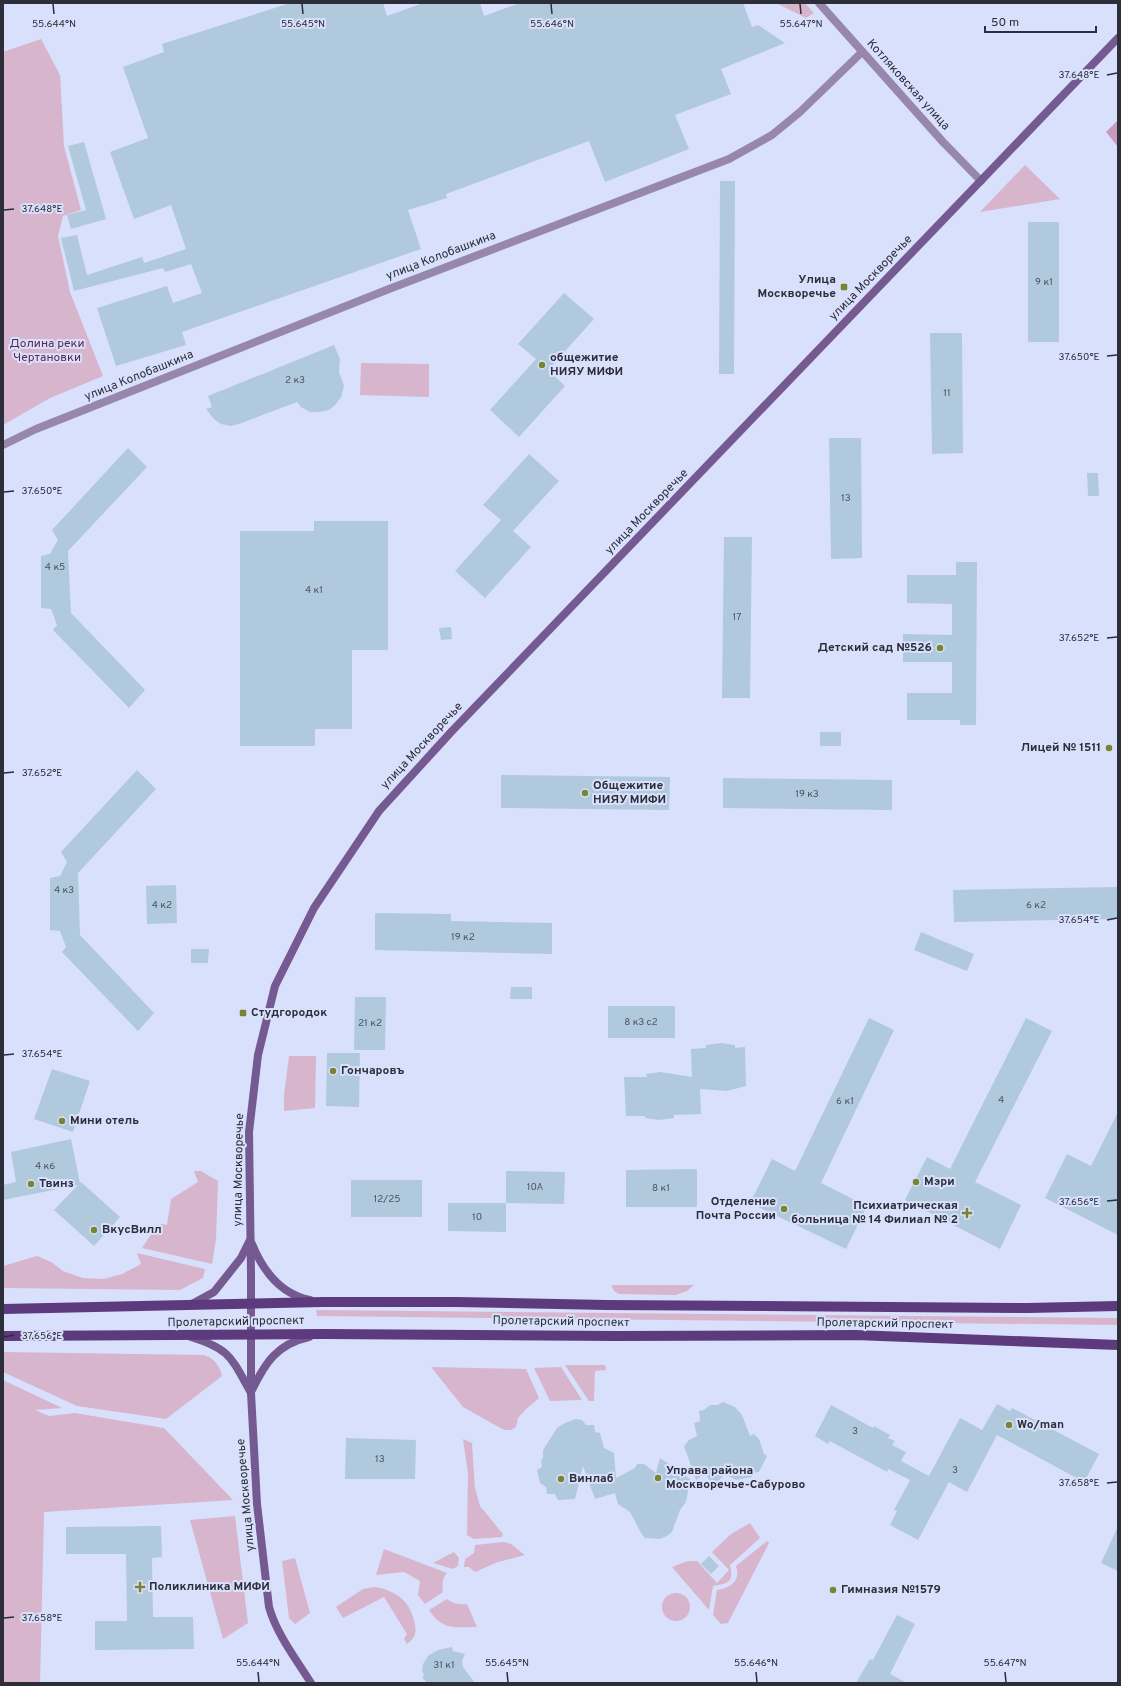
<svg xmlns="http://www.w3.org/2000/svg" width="1121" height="1686" font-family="Overpass,sans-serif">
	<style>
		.green { fill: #d7b5cd }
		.forest { fill: #ca9abc }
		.building { fill: #b0c9dd }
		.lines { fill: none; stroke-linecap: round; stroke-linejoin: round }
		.minor { stroke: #9887ad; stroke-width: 8 }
		.tertiary { stroke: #9887ad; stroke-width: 8 }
		.secondary { stroke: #755a92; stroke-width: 8 }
		.primary { stroke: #5d3a7d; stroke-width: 10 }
		.ticks { fill: none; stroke: #2c2e39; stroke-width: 1.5 }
		.poi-dot { fill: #788432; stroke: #d9e0fc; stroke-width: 1.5 }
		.labels { text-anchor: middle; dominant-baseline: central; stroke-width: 4; stroke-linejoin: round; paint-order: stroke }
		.number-label { font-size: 10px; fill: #4d5562 }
		.street-label { font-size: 12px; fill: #2c2e39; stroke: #d9e0fc }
		.poi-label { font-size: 12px; font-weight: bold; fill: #2c2e39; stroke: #d9e0fc; text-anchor: start }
		.park-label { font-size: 12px; fill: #5f2652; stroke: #d9e0fc }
		.ticks-label { font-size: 10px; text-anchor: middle; fill: #2c2e39; stroke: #d9e0fc; stroke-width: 4; stroke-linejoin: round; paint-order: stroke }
	</style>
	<rect width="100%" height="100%" fill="#d9e0fc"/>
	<g class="green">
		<polygon points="776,3 805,3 814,13 806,18"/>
		<polygon points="41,39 60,75 64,146 81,210 63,216 58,236 70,292 103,376 50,398 3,425 3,52"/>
		<polygon points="1025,165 1060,199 980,212"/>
		<polygon points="361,363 429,364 429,397 360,395"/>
		<polygon points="289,1056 316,1056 315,1108 284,1111 284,1095"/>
		<polygon points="194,1171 201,1171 218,1181 216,1239 212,1264 142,1248 152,1233 158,1233 161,1224 167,1225 171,1199 198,1182"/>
		<polygon points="137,1253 205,1269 203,1278 180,1290 3,1288 3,1266 37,1256 51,1262 63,1271 83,1278 104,1279 122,1274 141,1264"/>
		<polygon points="611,1285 694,1285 687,1291 676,1295 619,1294 614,1291"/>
		<polygon points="316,1310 1118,1318 1118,1325 317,1316"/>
		<path d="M3,1352L204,1355C214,1358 220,1366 222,1376L166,1419L77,1406L3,1372Z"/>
		<polygon points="565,1365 605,1365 606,1370 595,1371 594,1401 589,1401"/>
		<polygon points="431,1367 526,1369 539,1398 526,1409 518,1418 516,1427 511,1430 504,1430 463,1407"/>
		<polygon points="561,1367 582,1400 550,1401 534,1368"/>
		<polygon points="3,1380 62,1408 35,1410 49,1416 75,1413 164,1428 233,1500 44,1512 40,1683 3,1683"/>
		<polygon points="463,1439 472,1443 475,1488 480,1506 503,1534 502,1537 474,1539 467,1535 468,1473"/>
		<polygon points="235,1516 248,1623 223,1639 190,1520"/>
		<path d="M750,1523L760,1538L730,1565C734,1583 728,1583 713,1586L709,1610L672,1567L688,1561H697L717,1583L729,1570L712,1552L731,1534Z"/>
		<path d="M767,1541L769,1543L728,1623L721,1624L713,1615L717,1590C731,1588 741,1581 736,1566Z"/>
		<polygon points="504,1542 511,1544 525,1555 498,1562 475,1572 469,1567 464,1567 465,1559 474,1553 475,1545"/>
		<path d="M384,1549L447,1573C442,1579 442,1585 443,1592L425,1604L418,1595L420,1581L404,1572L376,1575Z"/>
		<polygon points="454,1552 459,1558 458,1566 453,1569 433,1563"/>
		<polygon points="295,1558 310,1613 295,1624 289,1618 282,1561"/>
		<path d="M375,1587C398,1591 411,1602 415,1625C417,1633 414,1639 407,1644L404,1639L407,1634L384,1597L343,1618L336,1607L363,1589Z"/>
		<circle cx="676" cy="1607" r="14"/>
		<path d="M447,1599C454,1604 459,1605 467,1604L477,1627C454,1627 443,1631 429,1610Z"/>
	</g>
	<polygon class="forest" points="1118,120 1118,147 1106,132"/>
	<g class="building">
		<polygon points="290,3 383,3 387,16 423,3 480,3 484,16 520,3 743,3 752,27 758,25 785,43 721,69 731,94 675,115 689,149 605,182 589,141 446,194 447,198 408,210 421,249 182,332 186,345 116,366 97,308 167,286 173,303 202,293 191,264 165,272 163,268 74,291 61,238 77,235 87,275 142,257 144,263 186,249 171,205 134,219 110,152 148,138 123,67 164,52 162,44"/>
		<polygon points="84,142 106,219 71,229 67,215 86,210 68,146"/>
		<polygon points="720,181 735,181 734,374 719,374"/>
		<rect x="1028" y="222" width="31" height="120"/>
		<polygon points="564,293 594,319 548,370 565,386 519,437 490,410 536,359 518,344"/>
		<polygon points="930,333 962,333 963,453 932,454"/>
		<polygon points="334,345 340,359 339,372 344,386 341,397 336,404 329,410 320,412 310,412 301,407 297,402 239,424 231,426 221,424 214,419 206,409 212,407 208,396"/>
		<polygon points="829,438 861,438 862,558 831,559"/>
		<polygon points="128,448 147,467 68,551 71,613 145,690 129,708 53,630 57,625 51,609 41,608 41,556 50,554 58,540 52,530"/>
		<polygon points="529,454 559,481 513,531 531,547 485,598 455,571 501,520 483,505"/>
		<polygon points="1087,473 1098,473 1099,496 1088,496"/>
		<polygon points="314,521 388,521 388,650 352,650 352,729 315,729 315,746 240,746 240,531 314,531"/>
		<polygon points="724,537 752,537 750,698 722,698"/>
		<polygon points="956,562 977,562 976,725 960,725 960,720 907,720 907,693 952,693 952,662 903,662 903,634 952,635 952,604 907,603 907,575 956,575"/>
		<polygon points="451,627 452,639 441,640 439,628"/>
		<rect x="820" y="732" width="21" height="14"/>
		<polygon points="137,770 156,789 78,873 80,935 154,1013 138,1031 62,952 66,947 60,931 50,930 50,878 60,876 67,862 61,852"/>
		<polygon points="501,775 670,777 669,810 501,808"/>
		<polygon points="723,778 892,780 892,810 723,808"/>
		<polygon points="176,885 177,923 147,924 146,886"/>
		<polygon points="1118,887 1118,919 954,922 953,890"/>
		<polygon points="375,913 451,914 451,921 552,923 552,954 375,950"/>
		<polygon points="921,932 974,954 967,971 914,950"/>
		<polygon points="191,949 209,949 208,963 191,963"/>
		<polygon points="511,987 532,987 532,999 510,999"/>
		<polygon points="355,997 386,997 385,1050 354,1050"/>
		<rect x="608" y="1006" width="67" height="32"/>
		<polygon points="869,1018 894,1030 821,1183 867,1206 846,1249 750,1203 772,1159 795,1171"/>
		<polygon points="1026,1018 1052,1031 975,1182 1021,1205 1000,1249 905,1200 927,1157 950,1169"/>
		<polygon points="721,1043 735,1045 735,1048 745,1047 746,1086 727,1091 700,1089 701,1114 674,1115 674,1118 659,1120 645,1118 645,1116 626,1116 624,1077 647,1077 646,1074 660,1072 692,1077 691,1049 706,1048 706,1045"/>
		<polygon points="327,1053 360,1053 359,1107 326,1106"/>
		<polygon points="52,1069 90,1081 73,1132 34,1119"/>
		<polygon points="1118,1112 1118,1235 1045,1198 1067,1154 1091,1166"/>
		<polygon points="71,1139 80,1183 81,1182 120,1217 94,1246 54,1210 78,1185 3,1200 3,1185 16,1182 11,1152"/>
		<polygon points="697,1169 697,1207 626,1207 626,1170"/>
		<polygon points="506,1171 565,1172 564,1204 506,1203"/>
		<rect x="351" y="1180" width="71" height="37"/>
		<polygon points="448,1203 506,1203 506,1232 448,1231"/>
		<polygon points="723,1402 735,1407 742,1415 750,1436 754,1434 759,1439 764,1454 767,1456 759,1472 753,1473 752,1477 736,1480 725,1474 713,1486 705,1473 696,1480 684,1446 689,1440 697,1436 694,1423 700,1421 699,1411 704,1410 710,1405 717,1405"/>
		<polygon points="997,1404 1010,1411 1012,1408 1099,1454 1084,1482 997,1435 967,1492 949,1482 918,1540 890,1525 897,1511 894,1510 910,1480 888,1469 887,1472 830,1441 828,1444 815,1436 831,1405 873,1428 874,1426 890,1435 888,1438 895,1441 892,1445 906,1452 901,1461 929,1476 960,1418 982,1430"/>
		<polygon points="576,1419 582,1420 586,1425 594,1425 595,1432 600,1433 604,1448 614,1453 616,1478 635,1468 637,1464 644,1464 656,1473 660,1458 694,1482 689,1486 686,1502 680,1510 672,1532 667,1536 660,1539 645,1538 641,1533 630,1512 618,1504 615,1493 595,1499 583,1466 575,1499 558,1500 555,1494 547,1494 546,1487 540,1483 537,1470 542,1467 541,1461 543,1458 543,1450 557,1428 565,1423"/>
		<polygon points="346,1438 416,1440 415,1479 345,1479"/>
		<polygon points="161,1526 162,1557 152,1558 153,1617 193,1617 194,1649 95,1650 95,1621 127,1621 126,1554 66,1554 66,1527"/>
		<polygon points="1118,1526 1118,1571 1101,1563"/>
		<polygon points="709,1556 719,1566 711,1574 701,1564"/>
		<polygon points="897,1615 915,1624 890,1674 907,1683 856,1683 870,1659 873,1660"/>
		<polygon points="452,1647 453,1651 465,1654 462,1661 463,1667 475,1683 427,1683 422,1677 424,1675 422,1671 423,1664 428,1656 438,1650"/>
	</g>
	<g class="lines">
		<polyline class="minor" points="3,445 36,429 389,289 729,159 772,135 800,112 862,52"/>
		<polyline class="tertiary" points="819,3 943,142 981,181"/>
		<g class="secondary">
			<path d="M252,1244C263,1271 280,1294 310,1300"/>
			<polyline points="190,1305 214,1292 241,1258 250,1240"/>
			<path d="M191,1337C230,1349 231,1357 250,1391"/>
			<path d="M252,1390C265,1363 277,1344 309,1337"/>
			<path d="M311,1683C296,1659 277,1635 269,1607L257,1504L251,1393V1274L249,1132L258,1055L275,986L314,908L379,811L452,731L1118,38"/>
		</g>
		<g class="primary">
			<polyline points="3,1309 323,1302 456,1302 606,1305 1028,1308 1118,1306"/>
			<polyline points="3,1336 323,1334 615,1336 855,1335 1118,1345"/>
		</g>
	</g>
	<path class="ticks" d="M53,4L54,14M302,4L303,14M551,4L552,14M800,4L801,14M1107,75L1117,73M4,210L14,209M1107,356L1117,355M4,492L14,491M1107,638L1117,637M4,773L14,772M1107,920L1117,918M4,1055L14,1054M1107,1201L1117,1200M4,1337L14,1335M1107,1483L1117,1482M4,1618L14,1617M258,1672L259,1682M507,1672L508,1682M756,1672L757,1682M1005,1672L1006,1682"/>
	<g class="poi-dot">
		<rect x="840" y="283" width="8" height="8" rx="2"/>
		<circle cx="542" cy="365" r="4"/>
		<circle cx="940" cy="648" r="4"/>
		<circle cx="1109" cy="748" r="4"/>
		<circle cx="585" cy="793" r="4"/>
		<rect x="239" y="1009" width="8" height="8" rx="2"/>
		<circle cx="333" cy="1071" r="4"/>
		<circle cx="62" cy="1121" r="4"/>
		<circle cx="916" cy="1182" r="4"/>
		<circle cx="31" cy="1184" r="4"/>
		<circle cx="784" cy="1209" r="4"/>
		<path d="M965 1207h4v4h4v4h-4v4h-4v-4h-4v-4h4z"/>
		<circle cx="94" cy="1230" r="4"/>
		<circle cx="1009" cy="1425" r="4"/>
		<circle cx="658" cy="1478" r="4"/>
		<circle cx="561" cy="1479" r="4"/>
		<path d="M138 1581h4v4h4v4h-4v4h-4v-4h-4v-4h4z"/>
		<circle cx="833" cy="1590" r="4"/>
	</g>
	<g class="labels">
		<g class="number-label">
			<text x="1044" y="282">9 к1</text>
			<text x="295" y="380">2 к3</text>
			<text x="947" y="393">11</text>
			<text x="846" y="498">13</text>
			<text x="55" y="567">4 к5</text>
			<text x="314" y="590">4 к1</text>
			<text x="737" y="617">17</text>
			<text x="807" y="794">19 к3</text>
			<text x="64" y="890">4 к3</text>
			<text x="162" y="905">4 к2</text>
			<text x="1036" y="905">6 к2</text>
			<text x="463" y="937">19 к2</text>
			<text x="641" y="1022">8 к3 с2</text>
			<text x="370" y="1023">21 к2</text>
			<text x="1001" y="1100">4</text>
			<text x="845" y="1101">6 к1</text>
			<text x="45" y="1166">4 к6</text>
			<text x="535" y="1187">10А</text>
			<text x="661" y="1188">8 к1</text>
			<text x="387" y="1199">12/25</text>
			<text x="477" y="1217">10</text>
			<text x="855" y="1431">3</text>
			<text x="380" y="1459">13</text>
			<text x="955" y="1470">3</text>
			<text x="444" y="1665">31 к1</text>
		</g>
		<g class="street-label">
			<text transform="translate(908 85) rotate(48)">Котляковская улица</text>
			<text transform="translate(441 256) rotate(-21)">улица Колобашкина</text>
			<text transform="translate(871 278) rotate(-46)">улица Москворечье</text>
			<text transform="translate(139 376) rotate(-22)">улица Колобашкина</text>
			<text transform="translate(647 512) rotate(-46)">улица Москворечье</text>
			<text transform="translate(422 746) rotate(-47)">улица Москворечье</text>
			<text transform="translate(239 1170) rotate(-89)">улица Москворечье</text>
			<text transform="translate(236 1322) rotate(-1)">Пролетарский проспект</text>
			<text transform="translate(561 1322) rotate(1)">Пролетарский проспект</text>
			<text transform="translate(885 1324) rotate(1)">Пролетарский проспект</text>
			<text transform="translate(246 1495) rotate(-95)">улица Москворечье</text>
		</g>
		<g class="poi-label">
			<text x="836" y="280" text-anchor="end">Улица<tspan x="836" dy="14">Москворечье</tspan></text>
			<text x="550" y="358">общежитие<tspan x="550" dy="14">НИЯУ МИФИ</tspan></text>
			<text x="932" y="648" text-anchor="end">Детский сад №526</text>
			<text x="1101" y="748" text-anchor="end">Лицей № 1511</text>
			<text x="593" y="786">Общежитие<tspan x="593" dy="14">НИЯУ МИФИ</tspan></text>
			<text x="251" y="1013">Студгородок</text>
			<text x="341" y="1071">Гончаровъ</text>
			<text x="70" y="1121">Мини отель</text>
			<text x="924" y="1182">Мэри</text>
			<text x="39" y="1184">Твинз</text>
			<text x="776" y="1202" text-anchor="end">Отделение<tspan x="776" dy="14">Почта России</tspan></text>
			<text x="958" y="1206" text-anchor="end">Психиатрическая<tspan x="958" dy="14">больница № 14 Филиал № 2</tspan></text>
			<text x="102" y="1230">ВкусВилл</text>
			<text x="1017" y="1425">Wo/man</text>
			<text x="666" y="1471">Управа района<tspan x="666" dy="14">Москворечье-Сабурово</tspan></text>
			<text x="569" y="1479">Винлаб</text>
			<text x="149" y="1587">Поликлиника МИФИ</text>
			<text x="841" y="1590">Гимназия №1579</text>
		</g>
		<g class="park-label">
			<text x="47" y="344">Долина реки<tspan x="47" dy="14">Чертановки</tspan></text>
		</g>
	</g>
	<g class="ticks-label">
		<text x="54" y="27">55.644°N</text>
		<text x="303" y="27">55.645°N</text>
		<text x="552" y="27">55.646°N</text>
		<text x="801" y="27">55.647°N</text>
		<text x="1079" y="78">37.648°E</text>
		<text x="42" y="212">37.648°E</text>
		<text x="1079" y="360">37.650°E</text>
		<text x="42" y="494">37.650°E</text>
		<text x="1079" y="641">37.652°E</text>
		<text x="42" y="776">37.652°E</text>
		<text x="1079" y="923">37.654°E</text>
		<text x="42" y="1057">37.654°E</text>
		<text x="1079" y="1205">37.656°E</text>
		<text x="42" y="1339">37.656°E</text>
		<text x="1079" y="1486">37.658°E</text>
		<text x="42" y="1621">37.658°E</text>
		<text x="258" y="1666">55.644°N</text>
		<text x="507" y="1666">55.645°N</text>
		<text x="756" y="1666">55.646°N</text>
		<text x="1005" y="1666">55.647°N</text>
	</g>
	<rect width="1121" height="1686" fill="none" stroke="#2c2e39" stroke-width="8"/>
	<path d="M985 26v6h111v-6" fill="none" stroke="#2c2e39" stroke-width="2"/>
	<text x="991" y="26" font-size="12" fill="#2c2e39" stroke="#d9e0fc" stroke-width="3" paint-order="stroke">50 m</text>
</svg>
